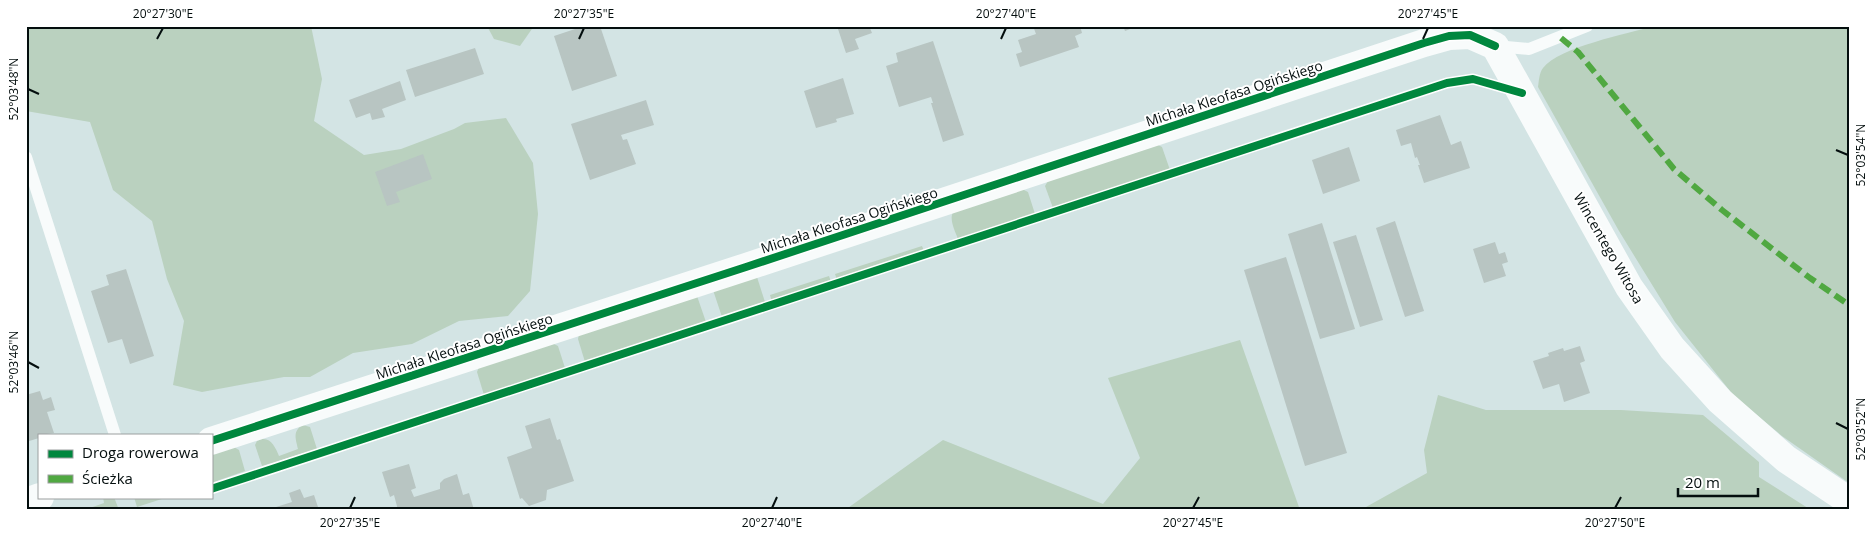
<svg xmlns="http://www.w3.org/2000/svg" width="1875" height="536" font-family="'Open Sans',sans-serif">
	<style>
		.green { fill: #bad1bf }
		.building { fill: #b8c5c2 }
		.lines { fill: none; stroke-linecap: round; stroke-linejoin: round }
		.lane { stroke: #f8fbfb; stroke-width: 12 }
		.secondary { stroke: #f8fbfb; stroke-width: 28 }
		.quiet { stroke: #50a841; stroke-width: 6; stroke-dasharray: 12 6; stroke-linecap: butt }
		.cycleway-casing { stroke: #fff; stroke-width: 11 }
		.cycleway { stroke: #00873e; stroke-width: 8 }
		.ticks { fill: none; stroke: #040e0e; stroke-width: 2 }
		.labels { text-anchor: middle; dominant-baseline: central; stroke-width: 4; stroke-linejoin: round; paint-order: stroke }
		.street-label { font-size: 14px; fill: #040e0e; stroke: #fff }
		.neatline { fill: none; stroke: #040e0e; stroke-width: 2 }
		.ticks-label { font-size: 12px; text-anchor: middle; fill: #040e0e }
	</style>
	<rect width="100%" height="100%" fill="#d3e4e4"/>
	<g class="green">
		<polygon points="26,26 311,26 322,79 314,121 364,155 401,149 454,129 465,123 506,118 533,163 538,214 530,291 508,316 459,321 412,344 353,353 310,377 284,377 202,392 173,385 184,321 167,279 152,221 113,190 90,122 26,111"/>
		<polygon points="487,26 534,26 520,46 494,39"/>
		<path d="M1654,26H1849V483L1782,436L1734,396L1675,322L1619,231L1538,87C1539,81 1539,73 1543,68C1559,47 1627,34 1654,26Z"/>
		<polygon points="1158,145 1162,147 1170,170 1053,208 1045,186 1048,181"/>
		<path d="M1022,189L1028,192L1035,214L958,239C955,231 949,220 953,212Z"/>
		<polygon points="922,246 924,251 837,280 835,274"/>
		<polygon points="829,276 831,282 772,302 770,295"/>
		<polygon points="757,277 765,302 722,317 713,290"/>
		<polygon points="697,296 706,322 585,362 578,339 579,334"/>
		<polygon points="1240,340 1300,510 845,510 943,440 1103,504 1140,458 1108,378"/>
		<polygon points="552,343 558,346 565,368 484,395 477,372 479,367"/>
		<polygon points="1438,395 1486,410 1621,410 1703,415 1759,462 1759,477 1811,510 1349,510 1366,507 1427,473 1424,450"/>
		<path d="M303,425L310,427L317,449L262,466L255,445L257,441C269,434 275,446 279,456L298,449C296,439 292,431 303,425Z"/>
		<polygon points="234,447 239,450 245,471 211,483 211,454"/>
		<polygon points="103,497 114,497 119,510 84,510 104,503"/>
		<polygon points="134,497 168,497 137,507"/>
	</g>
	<g class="building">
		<polygon points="584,26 600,26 617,76 572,91 554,36"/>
		<polygon points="837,26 869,26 872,33 855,39 859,49 846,53"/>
		<polygon points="1033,26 1080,26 1082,33 1075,36 1079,47 1020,67 1016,54 1022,52 1018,40 1036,34"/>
		<polygon points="1123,26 1138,26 1125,31"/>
		<polygon points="933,41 964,135 943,142 931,103 933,103 931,97 899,107 886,66 898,62 896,53"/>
		<polygon points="475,48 484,74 415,97 406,70"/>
		<polygon points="843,78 854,114 836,119 837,122 816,128 804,91"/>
		<polygon points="400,81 406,100 382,109 385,117 372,120 370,113 356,118 349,100"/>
		<polygon points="646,100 654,125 621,135 623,140 627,139 636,164 590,180 571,124"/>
		<polygon points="1440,115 1451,145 1461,141 1470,168 1424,183 1418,165 1420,165 1417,157 1415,158 1411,143 1401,146 1396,130"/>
		<polygon points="1349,147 1360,181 1323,194 1312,160"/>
		<polygon points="423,154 432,179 396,192 400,202 387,206 375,172"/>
		<polygon points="1395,221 1424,311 1405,317 1376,228"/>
		<polygon points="1322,223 1355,329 1320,339 1288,234"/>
		<polygon points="1356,235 1383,320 1360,327 1333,242"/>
		<polygon points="1495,242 1499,254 1505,252 1508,262 1502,264 1506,276 1484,283 1473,249"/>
		<polygon points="1286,257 1347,453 1305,466 1244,270"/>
		<polygon points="126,269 154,356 130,364 122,339 108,343 91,291 109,285 106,275"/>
		<polygon points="1580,346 1585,361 1580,363 1590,393 1564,402 1559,384 1543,389 1533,361 1549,356 1548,353 1563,348 1564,351"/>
		<polygon points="40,391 43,400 51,397 55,410 47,412 54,433 39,435 39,438 26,442 26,395"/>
		<polygon points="550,418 557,440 560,439 574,481 547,490 546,500 529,506 522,498 520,499 507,457 532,448 525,426"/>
		<polygon points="409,464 416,488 411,490 414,497 440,489 440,483 444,479 457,474 463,495 469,493 474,510 398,510 394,495 390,497 382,472"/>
		<polygon points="300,489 304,498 314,495 319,510 277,510 276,507 292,502 289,493"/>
	</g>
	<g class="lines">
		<g class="lane">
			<polyline points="1495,46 1529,49 1587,26"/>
			<polyline points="26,157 115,435"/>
		</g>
		<g class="secondary">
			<polyline points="211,441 746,267 1424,43 1449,36 1470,35 1495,46 1629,287 1672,348 1720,401 1786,459 1849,501"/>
			<polyline points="26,502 40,497"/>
		</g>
		<polyline class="quiet" points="1561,38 1578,52 1674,169 1722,210 1810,278 1849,305"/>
		<defs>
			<g id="cycleway">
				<polyline points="211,441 746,267 1424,43 1449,36 1470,35 1495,46"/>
				<polyline points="211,489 1447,83 1473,79 1522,93"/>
			</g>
		</defs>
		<use href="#cycleway" class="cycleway-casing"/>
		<use href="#cycleway" class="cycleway"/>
	</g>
	<path class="ticks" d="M157,39L163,28M579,39L584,28M1001,39L1006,28M1423,39L1428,28M28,89L39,94M1836,150L1848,155M28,362L39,368M1836,423L1848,429M350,508L355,497M772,508L777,497M1193,508L1199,497M1615,508L1621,497"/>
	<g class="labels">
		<g class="street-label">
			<text transform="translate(1234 93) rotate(-18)">Michała Kleofasa Ogińskiego</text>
			<text transform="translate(849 220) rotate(-18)">Michała Kleofasa Ogińskiego</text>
			<text transform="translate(1609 248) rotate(60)">Wincentego Witosa</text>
			<text transform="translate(464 346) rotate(-18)">Michała Kleofasa Ogińskiego</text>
		</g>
	</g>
	<rect width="1875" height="536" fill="none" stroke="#ffffff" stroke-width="55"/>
	<rect x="38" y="434" width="175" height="65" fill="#ffffff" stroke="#9b9f9f"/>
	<rect x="48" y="450" width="25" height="8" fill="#00873e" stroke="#9b9f9f"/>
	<text x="82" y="458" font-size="15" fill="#040e0e">Droga rowerowa</text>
	<rect x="48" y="475" width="25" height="8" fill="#50a841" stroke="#9b9f9f"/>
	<text x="82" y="484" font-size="15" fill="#040e0e">Ścieżka</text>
	<path d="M1678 488v8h80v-8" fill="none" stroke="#040e0e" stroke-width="2.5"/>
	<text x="1685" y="488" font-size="15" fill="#040e0e" stroke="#ffffff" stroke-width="4" paint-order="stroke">20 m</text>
	<rect x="28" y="28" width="1820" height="480" class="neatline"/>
	<g class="ticks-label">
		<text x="163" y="18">20°27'30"E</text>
		<text x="584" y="18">20°27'35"E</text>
		<text x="1006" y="18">20°27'40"E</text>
		<text x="1428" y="18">20°27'45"E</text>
		<text transform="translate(14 89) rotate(-90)" y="4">52°03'48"N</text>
		<text transform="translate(1861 155) rotate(-90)" y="4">52°03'54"N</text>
		<text transform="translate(14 362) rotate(-90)" y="4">52°03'46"N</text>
		<text transform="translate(1861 429) rotate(-90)" y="4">52°03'52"N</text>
		<text x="350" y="527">20°27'35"E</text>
		<text x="772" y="527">20°27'40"E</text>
		<text x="1193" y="527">20°27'45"E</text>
		<text x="1615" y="527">20°27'50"E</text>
	</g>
</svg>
